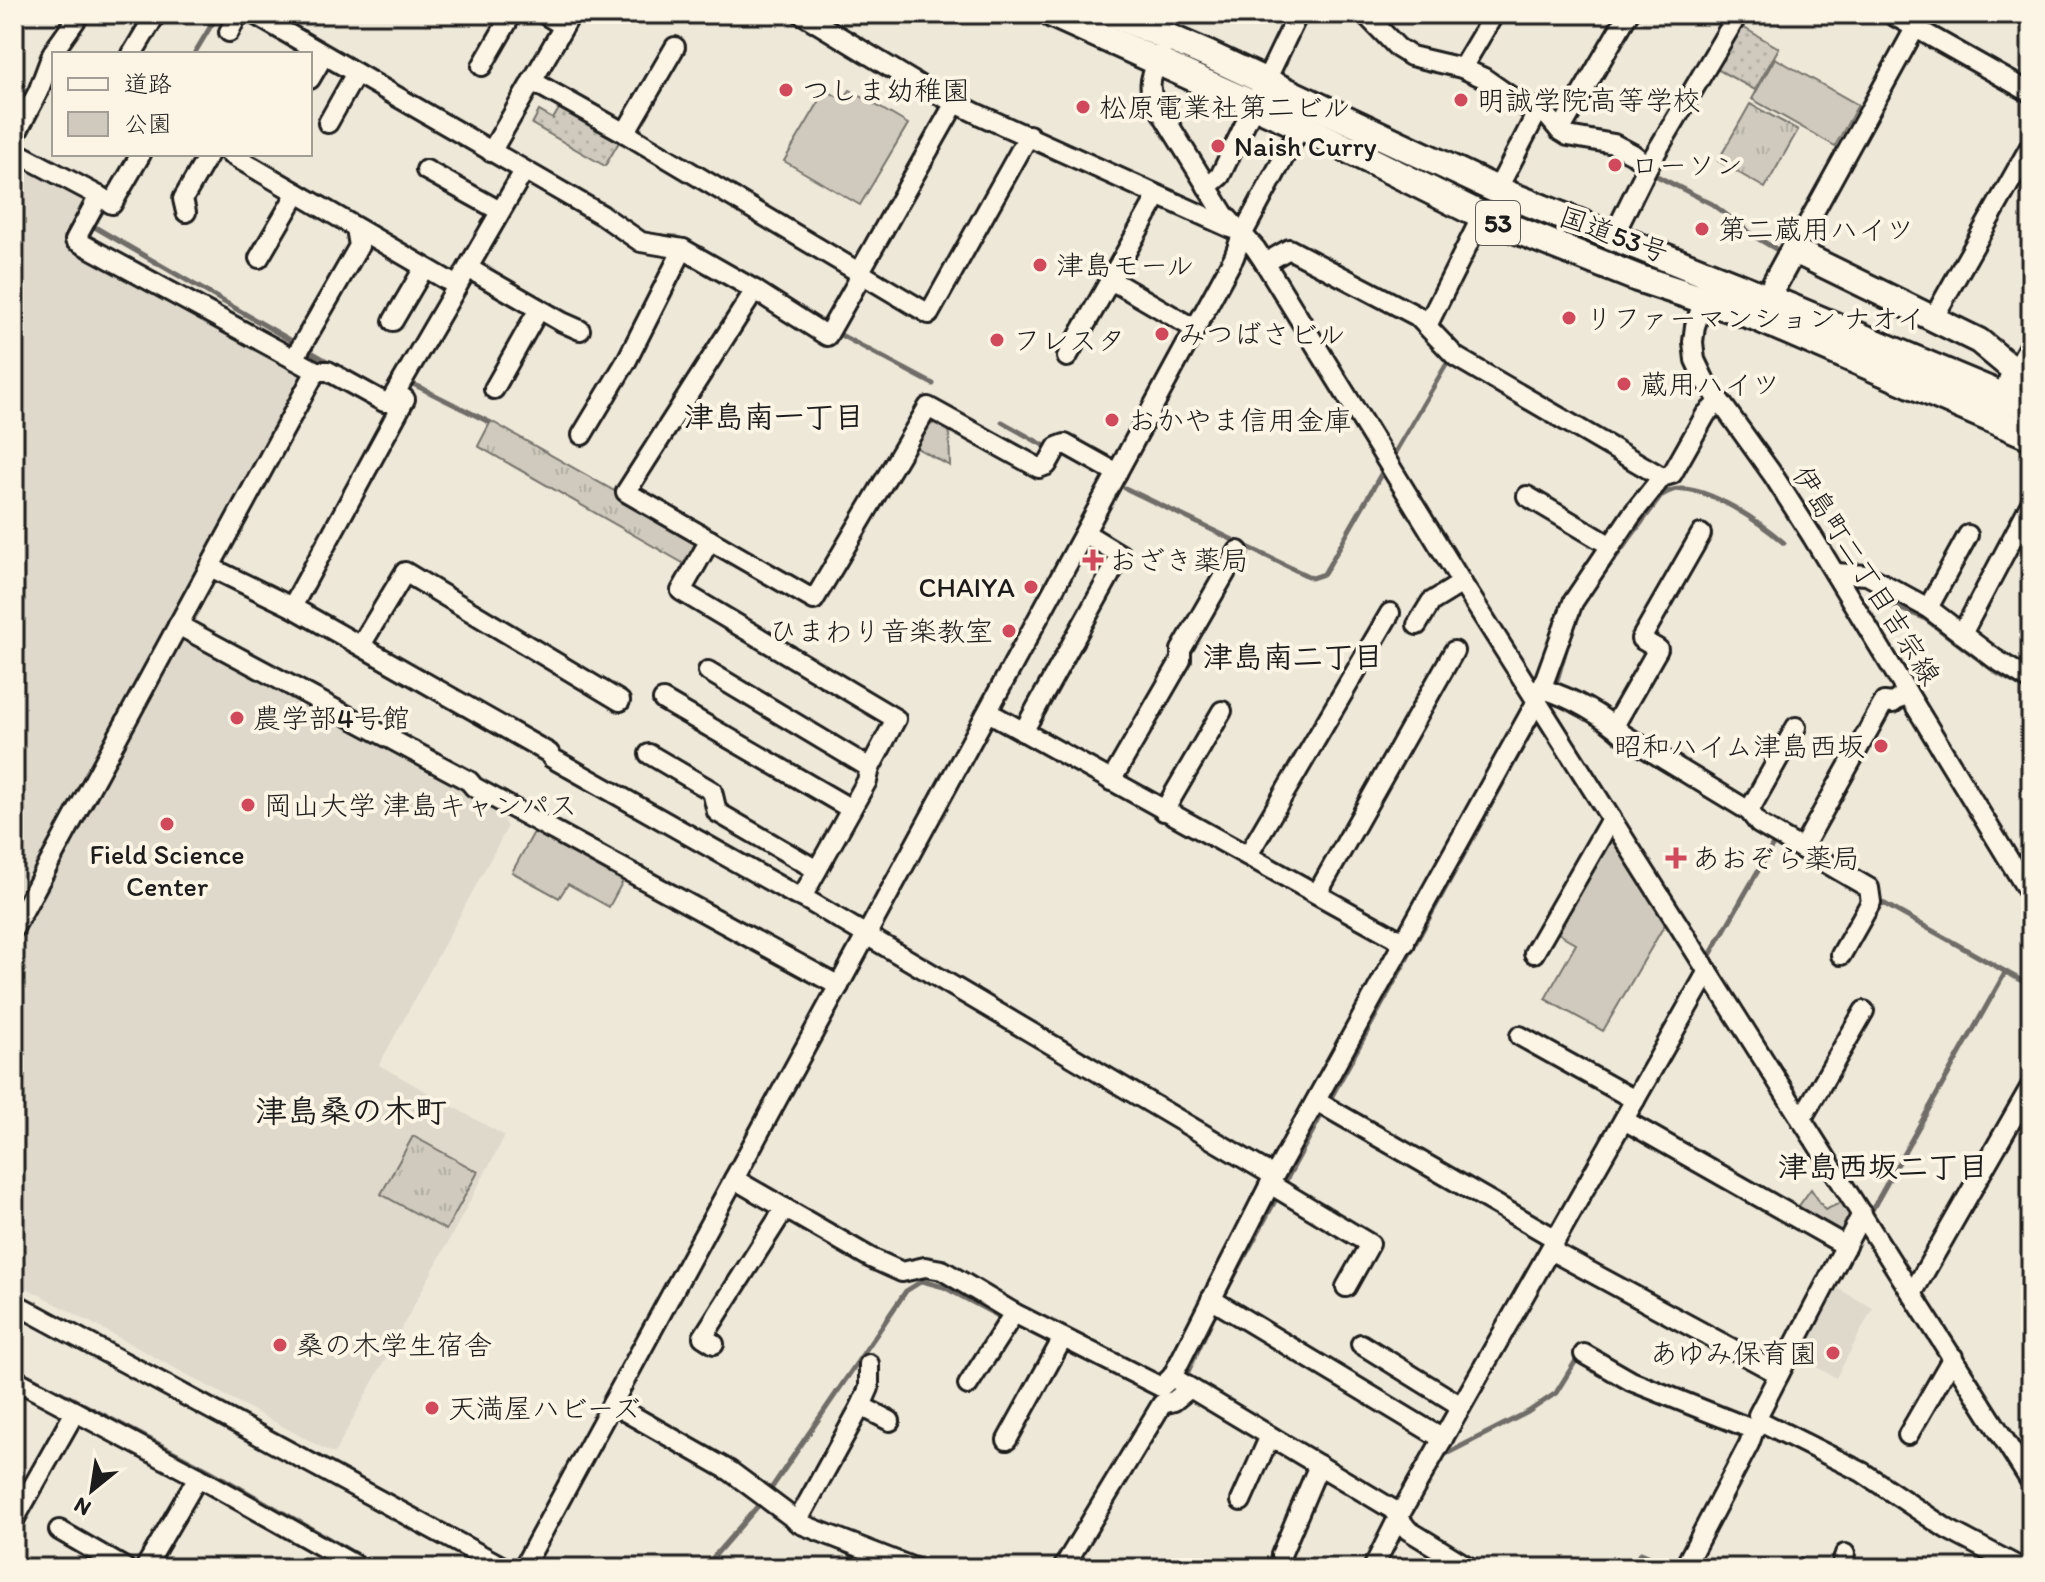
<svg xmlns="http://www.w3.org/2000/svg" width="2045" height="1582" font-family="Itim,'Klee One',sans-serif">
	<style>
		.built { fill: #ded9cb }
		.grass { fill: url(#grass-tufts); stroke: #76736c; stroke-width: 2 }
		.park { fill: #cfcabd; stroke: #76736c; stroke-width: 2 }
		.garden { fill: url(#garden-dots); stroke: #76736c; stroke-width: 2 }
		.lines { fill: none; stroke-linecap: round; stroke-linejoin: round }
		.stream { stroke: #6f6c67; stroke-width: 5 }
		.minor-casing { stroke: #1c1c1c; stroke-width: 24 }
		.major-casing { stroke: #1c1c1c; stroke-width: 30 }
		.highway-casing { stroke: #1c1c1c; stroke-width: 32 }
		.minor { stroke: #fcf5e5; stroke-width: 18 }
		.major { stroke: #fcf5e5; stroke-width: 24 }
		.highway { stroke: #fcf5e5; stroke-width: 26 }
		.poi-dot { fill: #d1495b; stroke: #fcf5e5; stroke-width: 3 }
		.labels { text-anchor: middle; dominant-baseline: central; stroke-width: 8; stroke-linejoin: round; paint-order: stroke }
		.shield { fill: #fcf5e5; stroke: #5f5d58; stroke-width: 2 }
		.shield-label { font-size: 26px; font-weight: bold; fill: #1c1c1c }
		.poi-label { font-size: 28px; fill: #1c1c1c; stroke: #fcf5e5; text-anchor: start }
		.street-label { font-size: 28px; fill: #1c1c1c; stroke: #fcf5e5 }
		.neighbourhood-label { font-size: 30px; font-weight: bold; fill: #1c1c1c; stroke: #fcf5e5 }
		.quarter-label { font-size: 32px; font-weight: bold; fill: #1c1c1c; stroke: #fcf5e5 }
	</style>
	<defs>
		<pattern id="grass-tufts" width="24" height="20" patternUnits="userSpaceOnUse" patternTransform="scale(2)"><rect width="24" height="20" fill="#cfcabd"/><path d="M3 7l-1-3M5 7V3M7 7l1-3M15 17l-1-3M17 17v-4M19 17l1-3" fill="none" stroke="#b1ada2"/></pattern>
		<pattern id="garden-dots" width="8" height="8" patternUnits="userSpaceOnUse" patternTransform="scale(2)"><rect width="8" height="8" fill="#cfcabd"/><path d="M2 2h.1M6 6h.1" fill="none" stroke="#b1ada2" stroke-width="1.8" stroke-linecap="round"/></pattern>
	</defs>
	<rect width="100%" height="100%" fill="#eee8d9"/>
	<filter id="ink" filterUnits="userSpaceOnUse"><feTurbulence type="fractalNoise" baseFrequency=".0125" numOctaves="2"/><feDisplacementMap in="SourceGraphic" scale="16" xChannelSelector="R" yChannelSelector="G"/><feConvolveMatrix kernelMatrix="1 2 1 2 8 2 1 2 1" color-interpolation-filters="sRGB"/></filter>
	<g filter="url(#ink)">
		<g class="built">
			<polygon points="14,154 90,201 70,240 307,371 173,626 465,787 462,793 502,816 507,828 379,1065 505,1136 334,1454 14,1281"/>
			<polygon points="1833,1286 1873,1308 1836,1378 1795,1355"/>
		</g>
		<g class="grass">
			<polygon points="1750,104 1798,130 1765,188 1718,161"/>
			<polygon points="491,421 699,539 700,545 688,566 478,446"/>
			<polygon points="413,1136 478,1172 446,1230 381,1194"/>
		</g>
		<g class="park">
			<polygon points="1775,58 1858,105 1835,146 1752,99"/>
			<polygon points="826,90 843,100 850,90 908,124 860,205 784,161"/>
			<polygon points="940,421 949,426 950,466 915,447 927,426"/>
			<polygon points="534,832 623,881 609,907 568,884 559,898 512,872"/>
			<polygon points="1616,836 1668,919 1603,1031 1545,999 1576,944 1553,930 1606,837"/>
			<polygon points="1811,1189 1825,1210 1842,1202 1853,1219 1843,1237 1796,1210"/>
		</g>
		<g class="garden">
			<polygon points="1739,25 1779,48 1755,90 1715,68"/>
			<polygon points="563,102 622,137 605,166 532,124 539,111 553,119"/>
		</g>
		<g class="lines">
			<g class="stream">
				<polyline points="194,54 218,14"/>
				<polyline points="1653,174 1712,204 1757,238 1781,252"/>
				<polyline points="107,204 93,226 297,344"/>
				<polyline points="650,235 676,237 686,243"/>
				<polyline points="835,332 933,384"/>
				<polyline points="306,349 332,364"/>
				<polyline points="405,380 489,422"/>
				<polyline points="1002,422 1045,446"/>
				<polyline points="1394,454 1449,360 1451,361"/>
				<polyline points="1125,488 1312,578 1324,574 1384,469"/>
				<path d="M1598,581L1662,495C1667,492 1673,489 1679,489C1710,487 1761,523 1784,543"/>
				<polyline points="1879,601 1924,618 1997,673 2031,692"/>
				<polyline points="1555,687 1569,639"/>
				<polyline points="1874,898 2031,986"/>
				<polyline points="1709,957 1775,841"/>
				<polyline points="1328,1103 1538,719"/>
				<polyline points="1872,1210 2005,973"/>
				<polyline points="1223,1297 1323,1112"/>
				<polyline points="1017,1325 1052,1343"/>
				<polyline points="1066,1350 1161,1397"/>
				<polyline points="14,1368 210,1471 380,1568"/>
				<polyline points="1185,1378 1217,1309"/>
				<polyline points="1440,1457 1528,1412 1556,1393 1580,1354"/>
				<polyline points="1395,1505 1406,1486"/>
				<polyline points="917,1562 932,1568"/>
				<polyline points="704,1568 764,1499 906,1291 922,1281 944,1287 1004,1319"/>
				<polyline points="847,1568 854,1551"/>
				<polyline points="1572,1568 1579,1563 1598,1568"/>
				<polyline points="1630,1568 1641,1553 1675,1568"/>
			</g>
			<defs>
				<g id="minor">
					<polyline points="254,14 602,215 641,242 683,249 755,290 827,336 857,283 859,273 955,103"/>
					<polyline points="544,14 564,26"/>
					<polyline points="802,14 919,85 980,115 1233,229"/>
					<polyline points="1365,14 1398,48 1411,56 1462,68 1484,78 1537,115"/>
					<polyline points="1891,14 2031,93"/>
					<polyline points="229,32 238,14"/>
					<polyline points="132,54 156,14"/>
					<path d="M1161,54C1154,71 1145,84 1155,102L1224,214L1255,248L1265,263L1462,583L2031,1482"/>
					<polyline points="482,66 512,14"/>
					<polyline points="1462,68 1494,14"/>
					<polyline points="310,79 324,55"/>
					<polyline points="532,81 625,133 929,314 1029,135"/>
					<polyline points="328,123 356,73"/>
					<polyline points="1560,131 1628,14"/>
					<polyline points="625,133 675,47"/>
					<polyline points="14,138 38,92 53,52 80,14"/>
					<polyline points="14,151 99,196 75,240 316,371 328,371 384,402 390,402 524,171"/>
					<polyline points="491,152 571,14"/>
					<polyline points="230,154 457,286"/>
					<polyline points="426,170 500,211"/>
					<polyline points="1207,187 1220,176 1298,14"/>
					<polyline points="1497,190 1540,107 1560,131 1568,136 1614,144 1633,154 1648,166"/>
					<polyline points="99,196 112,204 141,154"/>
					<polyline points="186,212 183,199 209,154"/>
					<polyline points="1613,237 1648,166 1738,14"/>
					<polyline points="1793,250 1923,14"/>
					<polyline points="259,258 297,193"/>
					<polyline points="1265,263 1289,249 1417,316 1456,357 1662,477"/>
					<polyline points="468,268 562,322 580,330"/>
					<polyline points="1111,280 1195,329"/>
					<polyline points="755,290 626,492 814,600 928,407 1039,468 1047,465 1057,447 1065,444 1117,473"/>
					<polyline points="1707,291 1695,326 1693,342 1695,360 1704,379 1773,475 1812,536 2031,896"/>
					<polyline points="1934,317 2031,145"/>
					<polyline points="393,321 424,268"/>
					<polyline points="1428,324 1482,216"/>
					<polyline points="1067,357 1157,197"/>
					<polyline points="294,359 359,246 356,228"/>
					<polyline points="2015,371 2031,342"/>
					<polyline points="494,389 539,309"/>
					<polyline points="582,435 627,360 683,249"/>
					<polyline points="1527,496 1611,546"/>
					<polyline points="710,540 681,591 896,719 870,768 867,781 802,897 1274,1176"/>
					<polyline points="210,567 292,607 405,399 398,394"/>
					<polyline points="1835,573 1867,575 1928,608 1995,659 2031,681"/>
					<polyline points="292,607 549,753 552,758 795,895 802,897"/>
					<polyline points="1928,608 1968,535"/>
					<polyline points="178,625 469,781 474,787 839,986"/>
					<polyline points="1417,625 1431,602 1462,583"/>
					<polyline points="1962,634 2031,503"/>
					<polyline points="361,645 405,572 620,701"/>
					<polyline points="708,671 870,768"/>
					<path d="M1543,689C1572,698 1602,715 1624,735L1749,811L1759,824L1869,888L1871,902L1841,955"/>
					<polyline points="663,700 851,809"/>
					<polyline points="988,712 1405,943"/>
					<polyline points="1614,726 1658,649 1641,639 1701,534"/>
					<polyline points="1023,732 1121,555 1085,533"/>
					<polyline points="649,754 712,791 717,812 817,870"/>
					<polyline points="1111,781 1181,660 1181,650 1238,551"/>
					<polyline points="1164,811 1222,711"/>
					<polyline points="1749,811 1796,727"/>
					<polyline points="1802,849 1884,702 1893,703 1907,692"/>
					<polyline points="1248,855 1390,613"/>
					<polyline points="1317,894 1454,651"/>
					<polyline points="14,928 316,371"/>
					<polyline points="1534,953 1611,819"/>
					<polyline points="1520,1036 1635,1100"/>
					<polyline points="1316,1101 1556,1239"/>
					<polyline points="1624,1120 1846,1246"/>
					<polyline points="1801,1120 1864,1011"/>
					<polyline points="734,1179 871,1258 902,1272 925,1267 942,1270 1014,1313 1161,1387 1172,1377 1392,1509 1408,1530 1470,1568"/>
					<polyline points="1270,1184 1370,1244 1346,1287"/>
					<polyline points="1550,1250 1779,1374"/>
					<polyline points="1912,1294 2031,1086"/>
					<polyline points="1211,1299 1443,1439"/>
					<polyline points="14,1303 505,1568"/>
					<polyline points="714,1344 703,1337 785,1208"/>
					<polyline points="1361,1344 1461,1406"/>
					<polyline points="1584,1354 1631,1381 1754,1430 1760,1421 1758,1415 1862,1214"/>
					<polyline points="1172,1377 1274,1176 1537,701 1573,602 1631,516 1662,477 1672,474 1706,414 1719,402"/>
					<polyline points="14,1379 198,1477 360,1568"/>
					<polyline points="968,1385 1014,1313"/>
					<polyline points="612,1404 730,1471 801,1524 914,1568"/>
					<polyline points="861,1406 890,1421"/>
					<polyline points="1760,1421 1862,1472 1947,1529 2021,1568"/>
					<polyline points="1908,1435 1953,1357"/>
					<polyline points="1007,1440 1063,1338"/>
					<polyline points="1241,1501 1270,1436"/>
					<polyline points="14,1520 75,1412"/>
					<polyline points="797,1522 861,1406 869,1388 869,1364"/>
					<polyline points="59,1530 125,1568"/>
					<polyline points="1281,1555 1319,1465"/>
					<polyline points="145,1568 198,1477"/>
					<polyline points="523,1568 1234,257 1242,235 1305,118"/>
					<polyline points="1063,1568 1162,1404 1174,1401 1190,1388"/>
					<polyline points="1373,1568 1399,1516 1708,971"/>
					<polyline points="1684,1568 1749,1444 1754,1430"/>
					<polyline points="1841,1568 1845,1554"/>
				</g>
				<polyline id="major" points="1775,283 1793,250 1979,341 2015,371 2011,381"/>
				<g id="highway">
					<polyline points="1052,14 1301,126 1482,216 1637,278 1756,317 2031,436"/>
					<polyline points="1114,14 1209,55 1497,190 1792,308 2031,408"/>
				</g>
			</defs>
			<use href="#minor" class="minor-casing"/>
			<use href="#major" class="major-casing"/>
			<use href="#highway" class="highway-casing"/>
			<use href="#minor" class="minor"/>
			<use href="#major" class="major"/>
			<use href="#highway" class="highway"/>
		</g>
	</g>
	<g class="poi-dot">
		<circle cx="786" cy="90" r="8"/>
		<circle cx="1461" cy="100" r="8"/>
		<circle cx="1083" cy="107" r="8"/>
		<circle cx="1218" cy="146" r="8"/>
		<circle cx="1615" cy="165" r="8"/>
		<circle cx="1702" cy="229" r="8"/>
		<circle cx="1040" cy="265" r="8"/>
		<circle cx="1569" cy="318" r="8"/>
		<circle cx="1162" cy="334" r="8"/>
		<circle cx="997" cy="340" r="8"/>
		<circle cx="1624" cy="384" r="8"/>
		<circle cx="1112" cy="420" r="8"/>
		<path d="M1089 548h8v8h8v8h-8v8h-8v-8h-8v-8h8z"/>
		<circle cx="1031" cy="587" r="8"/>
		<circle cx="1009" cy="631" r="8"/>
		<circle cx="237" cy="718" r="8"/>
		<circle cx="1881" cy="746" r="8"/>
		<circle cx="248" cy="805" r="8"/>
		<circle cx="167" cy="824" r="8"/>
		<path d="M1672 846h8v8h8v8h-8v8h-8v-8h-8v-8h8z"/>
		<circle cx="280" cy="1345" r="8"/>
		<circle cx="1833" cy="1353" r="8"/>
		<circle cx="432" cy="1408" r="8"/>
	</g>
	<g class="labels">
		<rect class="shield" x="1476" y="201" width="44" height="44" rx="6"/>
		<g class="shield-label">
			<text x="1498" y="223">53</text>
		</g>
		<g class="poi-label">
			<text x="802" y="90">つしま幼稚園</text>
			<text x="1477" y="100">明誠学院高等学校</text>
			<text x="1099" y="107">松原電業社第二ビル</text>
			<text x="1234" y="146">Naish Curry</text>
			<text x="1631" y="165">ローソン</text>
			<text x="1718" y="229">第二蔵用ハイツ</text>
			<text x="1056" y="265">津島モール</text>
			<text x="1585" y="318">リファーマンション ナオイ</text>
			<text x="1178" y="334">みつばさビル</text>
			<text x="1013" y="340">フレスタ</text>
			<text x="1640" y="384">蔵用ハイツ</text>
			<text x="1128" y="420">おかやま信用金庫</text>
			<text x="1109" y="560">おざき薬局</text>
			<text x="1015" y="587" text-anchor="end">CHAIYA</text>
			<text x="993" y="631" text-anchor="end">ひまわり音楽教室</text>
			<text x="253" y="718">農学部4号館</text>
			<text x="1865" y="746" text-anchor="end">昭和ハイム津島西坂</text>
			<text x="264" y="805">岡山大学 津島キャンパス</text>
			<text x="167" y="854" text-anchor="middle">Field Science<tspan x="167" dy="32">Center</tspan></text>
			<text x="1692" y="858">あおぞら薬局</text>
			<text x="296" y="1345">桑の木学生宿舎</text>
			<text x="1817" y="1353" text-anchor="end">あゆみ保育園</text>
			<text x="448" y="1408">天満屋ハビーズ</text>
		</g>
		<g class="street-label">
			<text transform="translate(1614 234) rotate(20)">国道53号</text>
			<text transform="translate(1867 575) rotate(58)">伊島町二丁目吉宗線</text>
		</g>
		<g class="neighbourhood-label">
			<text x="774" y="416">津島南一丁目</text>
			<text x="1293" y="656">津島南二丁目</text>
			<text x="1883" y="1166">津島西坂二丁目</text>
		</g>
		<g class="quarter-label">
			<text x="351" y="1111">津島桑の木町</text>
		</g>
	</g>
	<rect width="2045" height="1582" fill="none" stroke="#fcf5e5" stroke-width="48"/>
	<rect x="24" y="24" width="1997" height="1534" fill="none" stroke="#1c1c1c" stroke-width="3" filter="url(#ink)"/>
	<rect x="52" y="52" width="260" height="104" fill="#fcf5e5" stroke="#a29e95" stroke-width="2"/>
	<rect x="68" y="78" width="40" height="12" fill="#fcf5e5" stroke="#a29e95" stroke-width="2"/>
	<text x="124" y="92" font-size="24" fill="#1c1c1c">道路</text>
	<rect x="68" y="112" width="40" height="24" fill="#cfcabd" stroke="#a29e95" stroke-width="2"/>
	<text x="124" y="132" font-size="24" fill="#1c1c1c">公園</text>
	<g transform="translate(92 1490) rotate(210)" stroke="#fcf5e5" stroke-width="6" paint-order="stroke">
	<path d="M0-6L14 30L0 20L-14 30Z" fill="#1c1c1c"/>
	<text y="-12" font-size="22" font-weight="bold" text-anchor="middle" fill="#1c1c1c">N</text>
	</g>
</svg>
